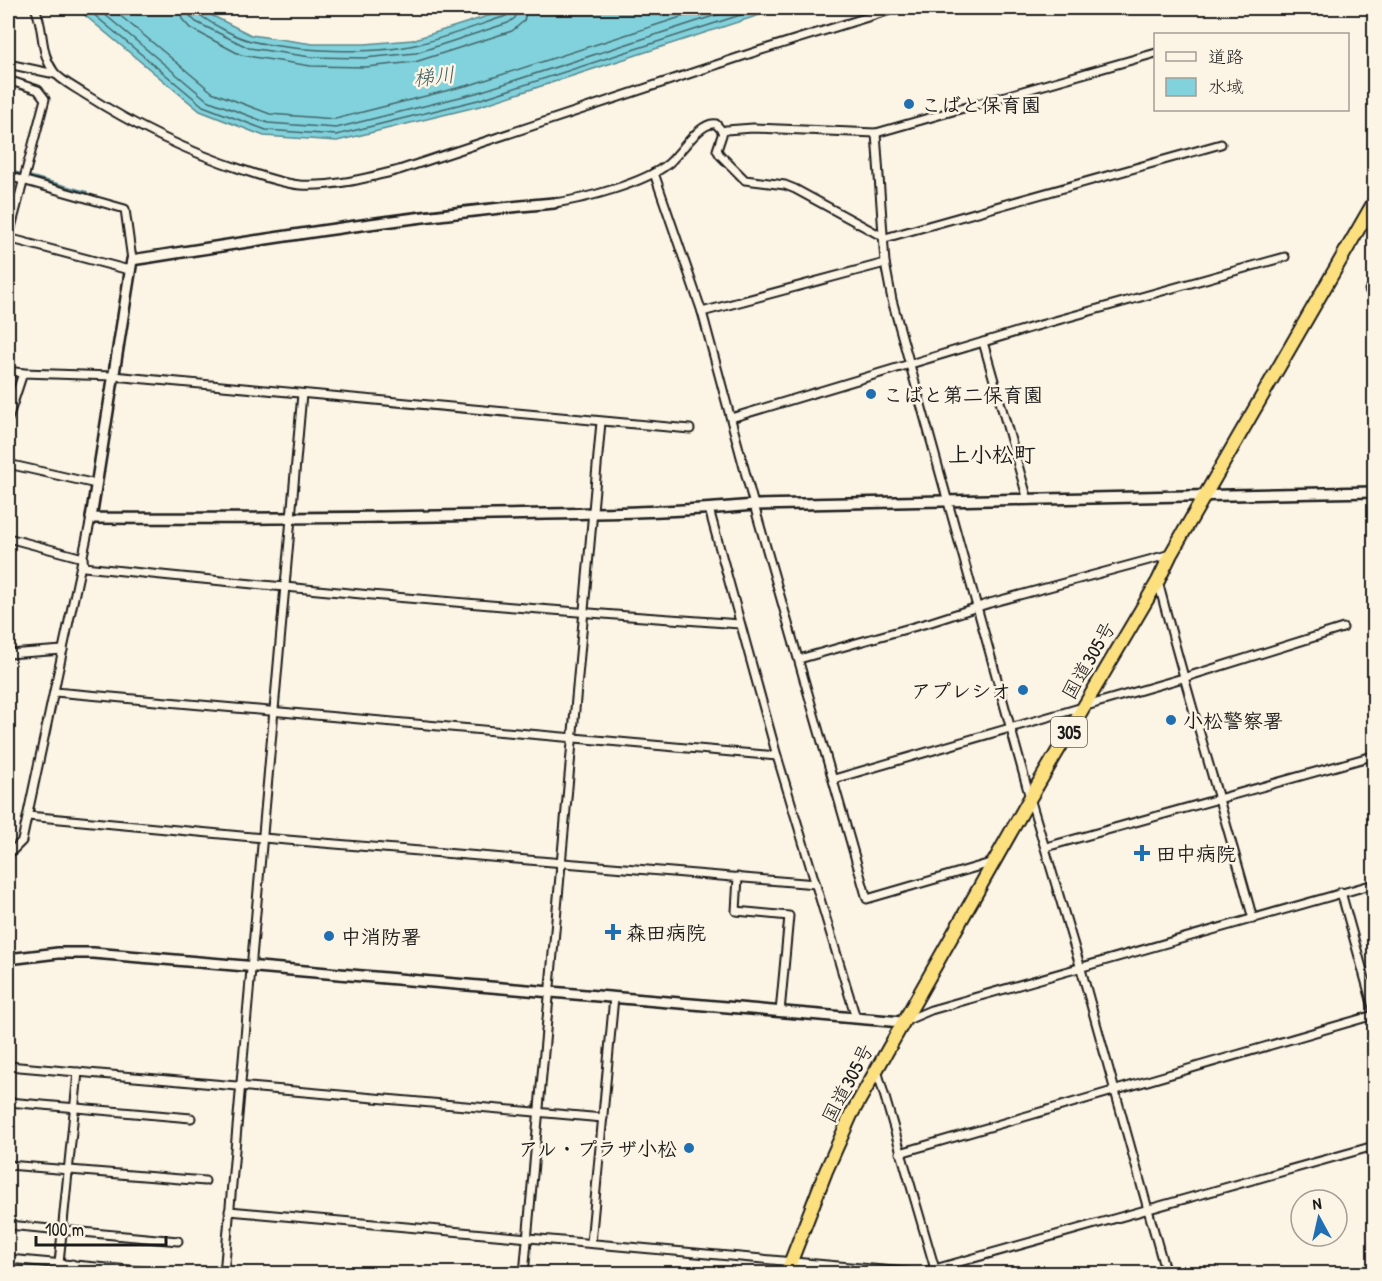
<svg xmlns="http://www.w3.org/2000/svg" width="1382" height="1281" font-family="'Patrick Hand','Klee One',sans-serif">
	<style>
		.water { fill: #81d2dc; stroke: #59898f; stroke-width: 1.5 }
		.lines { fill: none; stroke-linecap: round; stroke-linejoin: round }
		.shore { stroke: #446569; stroke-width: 1.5 }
		.stream { stroke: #59898f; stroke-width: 2 }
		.minor-casing { stroke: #1c1c1c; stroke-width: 11 }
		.tertiary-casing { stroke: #1c1c1c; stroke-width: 14 }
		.trunk-casing { stroke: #1c1c1c; stroke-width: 16 }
		.minor { stroke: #fcf5e5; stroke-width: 7 }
		.tertiary { stroke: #fcf5e5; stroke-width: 9 }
		.trunk { stroke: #fce080; stroke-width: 12 }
		.poi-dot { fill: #1f6fb2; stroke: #fcf5e5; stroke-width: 2 }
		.labels { text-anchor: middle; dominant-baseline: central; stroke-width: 5; stroke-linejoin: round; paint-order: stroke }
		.shield { fill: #fcf5e5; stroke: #5f5d58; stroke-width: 1.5 }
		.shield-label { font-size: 18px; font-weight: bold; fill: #1c1c1c }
		.poi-label { font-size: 20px; font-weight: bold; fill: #1c1c1c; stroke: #fcf5e5; text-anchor: start }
		.street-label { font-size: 20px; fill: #1c1c1c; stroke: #fcf5e5 }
		.water-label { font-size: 21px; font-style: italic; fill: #3f5c5f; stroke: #fcf5e5 }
		.quarter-label { font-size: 22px; font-weight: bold; fill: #1c1c1c; stroke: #fcf5e5 }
	</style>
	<rect width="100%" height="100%" fill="#fcf5e5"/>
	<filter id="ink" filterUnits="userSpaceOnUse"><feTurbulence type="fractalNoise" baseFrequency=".0167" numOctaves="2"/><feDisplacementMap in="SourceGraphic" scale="12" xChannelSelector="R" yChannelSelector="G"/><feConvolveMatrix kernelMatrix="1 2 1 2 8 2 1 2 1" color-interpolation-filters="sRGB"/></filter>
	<g filter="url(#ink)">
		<polygon class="water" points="76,8 199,8 213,16 251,35 313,44 365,44 412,40 513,8 781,8 480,106 337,141 264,136 200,111"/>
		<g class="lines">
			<g class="shore">
				<polyline points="86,8 203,106 266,130 336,135 478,100 762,8"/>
				<polyline points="97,8 207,100 268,123 336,128 476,93 738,8"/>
				<polyline points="111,8 212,92 270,114 335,119 473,84 709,8"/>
				<polyline points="180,8 182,19 190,28 241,55 311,66 366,67 415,62 512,31 524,21 527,8"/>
				<polyline points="189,8 190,16 196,22 249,48 311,57 364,58 416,53 508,23 515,18 518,8"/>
				<path d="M197,8L198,14C212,24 235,37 251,41C293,51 372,55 415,45C445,38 476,26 506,16L510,13L511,8"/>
			</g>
			<g class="stream">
				<polyline points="8,170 21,174"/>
				<polyline points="29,176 87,192"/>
			</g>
			<defs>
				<g id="minor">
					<path d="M35,8C45,29 39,52 54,72C60,80 74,87 83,93C133,125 186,151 243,170C261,176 280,183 300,185C333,187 367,178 399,170L752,53L897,8"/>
					<polyline points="8,64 55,74"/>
					<polyline points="8,80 38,90 45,99 8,239"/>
					<polyline points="723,132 717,150 720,155 745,180 785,185 795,189 885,238 1221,144"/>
					<polyline points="723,132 726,130 753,128 876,133 1156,53"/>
					<polyline points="876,133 885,263 892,300 1030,798 1081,969 1166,1274"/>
					<polyline points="654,173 702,312 754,505 867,899 994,862"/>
					<polyline points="8,176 125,209 132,260"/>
					<path d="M554,203C585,199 644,183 668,164C680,154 700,121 716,124L723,132"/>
					<polyline points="8,238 129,270"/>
					<polyline points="1369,290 1374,289"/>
					<polyline points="702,312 885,263"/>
					<polyline points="983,342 1028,500"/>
					<polyline points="8,371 23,373"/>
					<polyline points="731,418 1033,327 1285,257"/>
					<polyline points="8,419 23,373 113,376 690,429"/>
					<polyline points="8,464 96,484"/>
					<polyline points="709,509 777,756 856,1018"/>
					<path d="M8,538L83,558L84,567C302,590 521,609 740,624"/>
					<path d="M1158,581C1187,694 1222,806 1253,919"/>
					<polyline points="8,654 63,650"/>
					<polyline points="799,659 931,622 990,603 1171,554"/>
					<polyline points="55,692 777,756"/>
					<polyline points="834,779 1183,678 1343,628"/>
					<polyline points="28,816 263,838 816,884"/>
					<polyline points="1046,847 1369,757"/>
					<polyline points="8,853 11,852 22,841 91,518"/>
					<polyline points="738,877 736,911 789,916 780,1012"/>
					<polyline points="1341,892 1374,1011"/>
					<polyline points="905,1021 931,1010 1374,884"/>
					<polyline points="8,1066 603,1118"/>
					<polyline points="877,1070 935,1269"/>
					<polyline points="8,1102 191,1118"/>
					<polyline points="900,1153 1374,1015"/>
					<polyline points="8,1165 205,1181"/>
					<polyline points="229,1211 928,1274"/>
					<polyline points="8,1225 178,1241"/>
					<polyline points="591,1243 614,997"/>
					<polyline points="8,1259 174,1274"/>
					<polyline points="59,1263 78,1072"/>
					<polyline points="924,1272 1374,1146"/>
					<polyline points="72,1274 72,1264"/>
					<polyline points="224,1274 302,394"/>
					<polyline points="524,1274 601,422"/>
				</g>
				<g id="tertiary">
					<path d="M554,203C413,215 272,238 132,260L91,518C226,519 360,518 495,515C582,513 668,513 754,505L1374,492"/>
					<polyline points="8,959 58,953 93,953 902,1022"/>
				</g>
				<polyline id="trunk" points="786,1274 826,1171 851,1115 1030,798 1158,581 1171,554 1374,202"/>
			</defs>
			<use href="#minor" class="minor-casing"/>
			<use href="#tertiary" class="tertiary-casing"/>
			<use href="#trunk" class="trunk-casing"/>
			<use href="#minor" class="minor"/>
			<use href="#tertiary" class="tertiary"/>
			<use href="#trunk" class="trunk"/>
		</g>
	</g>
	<g class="poi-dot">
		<circle cx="909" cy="104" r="6"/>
		<circle cx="871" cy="394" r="6"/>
		<circle cx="1023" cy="690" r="6"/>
		<circle cx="1171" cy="720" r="6"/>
		<path d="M1139 844h6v6h6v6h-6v6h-6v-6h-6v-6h6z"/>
		<path d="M610 923h6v6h6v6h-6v6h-6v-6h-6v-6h6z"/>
		<circle cx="329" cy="936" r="6"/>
		<circle cx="689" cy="1148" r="6"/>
	</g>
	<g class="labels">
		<rect class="shield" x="1051" y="717" width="36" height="30" rx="4.5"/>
		<g class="shield-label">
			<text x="1069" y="732">305</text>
		</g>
		<g class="poi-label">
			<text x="921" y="104">こばと保育園</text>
			<text x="883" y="394">こばと第二保育園</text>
			<text x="1011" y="690" text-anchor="end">アプレシオ</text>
			<text x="1183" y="720">小松警察署</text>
			<text x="1156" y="853">田中病院</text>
			<text x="626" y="932">森田病院</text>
			<text x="341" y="936">中消防署</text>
			<text x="677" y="1148" text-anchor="end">アル・プラザ小松</text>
		</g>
		<g class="street-label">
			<text transform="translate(1088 660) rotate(-60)">国道305号</text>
			<text transform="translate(847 1083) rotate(-62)">国道305号</text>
		</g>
		<g class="water-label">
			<text transform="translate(434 76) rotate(-6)">梯川</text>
		</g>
		<g class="quarter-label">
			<text x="992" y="454">上小松町</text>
		</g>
	</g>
	<rect width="1382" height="1281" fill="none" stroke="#fcf5e5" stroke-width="30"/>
	<rect x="15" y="15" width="1352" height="1251" fill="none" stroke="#1c1c1c" stroke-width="2" filter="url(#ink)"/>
	<rect x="1154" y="33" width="195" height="78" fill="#fcf5e5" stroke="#a29e95" stroke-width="1.5"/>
	<rect x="1166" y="52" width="30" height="9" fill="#fcf5e5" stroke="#a29e95" stroke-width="1.5"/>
	<text x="1208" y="63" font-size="18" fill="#1c1c1c">道路</text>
	<rect x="1166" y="78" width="30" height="18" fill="#81d2dc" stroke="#a29e95" stroke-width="1.5"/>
	<text x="1208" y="93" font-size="18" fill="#1c1c1c">水域</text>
	<g transform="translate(1319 1218) rotate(352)"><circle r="28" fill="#fcf5e5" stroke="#a29e95" stroke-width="1.5"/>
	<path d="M0-4.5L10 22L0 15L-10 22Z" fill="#1f6fb2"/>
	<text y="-9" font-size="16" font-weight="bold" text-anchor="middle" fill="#1c1c1c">N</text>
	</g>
	<path d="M36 1236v9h130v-9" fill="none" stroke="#1c1c1c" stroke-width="3"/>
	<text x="45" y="1236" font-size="18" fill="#1c1c1c" stroke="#fcf5e5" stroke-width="4.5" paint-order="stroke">100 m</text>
</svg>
